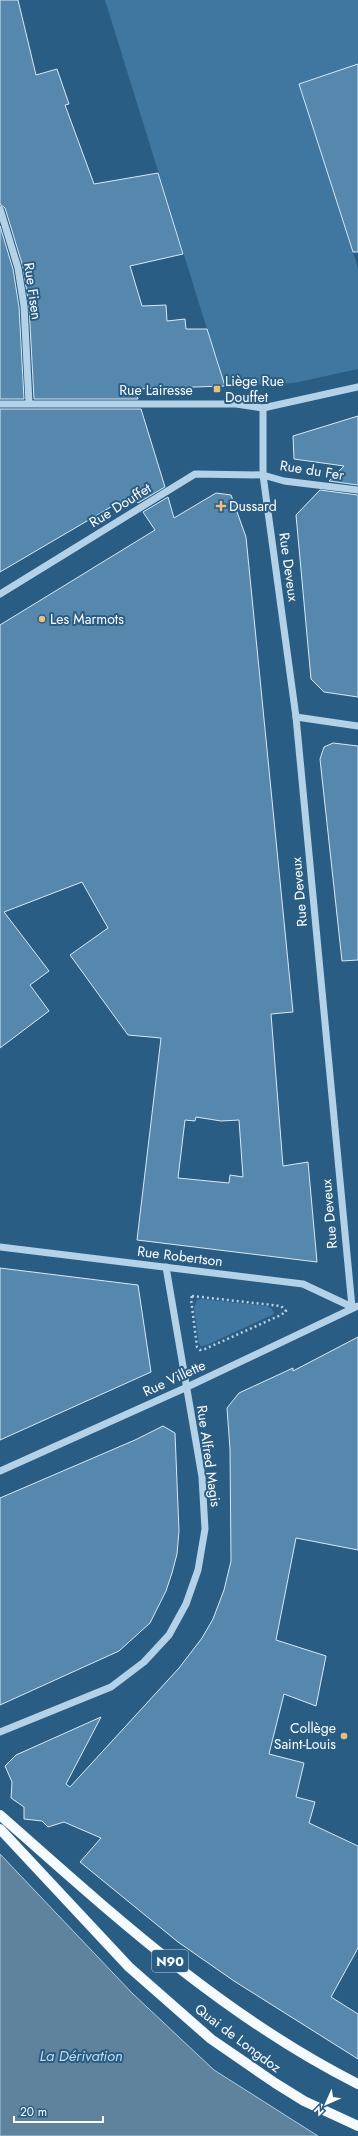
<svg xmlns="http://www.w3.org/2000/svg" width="358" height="2136" font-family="Jost,sans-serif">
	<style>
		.green { fill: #3f77a0 }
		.water { fill: #60839d; stroke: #a9cee7 }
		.building { fill: #5688ad; stroke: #d7e9f5; fill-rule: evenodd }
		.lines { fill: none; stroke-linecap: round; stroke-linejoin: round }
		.path { stroke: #b4d2e7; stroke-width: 2.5; stroke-dasharray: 2 3; stroke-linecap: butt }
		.minor { stroke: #b4d2e7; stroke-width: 7 }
		.major { stroke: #f5fafe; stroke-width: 10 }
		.poi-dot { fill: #edbe7c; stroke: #2a5d84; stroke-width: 1.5 }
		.labels { text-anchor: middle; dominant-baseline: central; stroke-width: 4; stroke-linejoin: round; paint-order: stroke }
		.shield { fill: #2a5d84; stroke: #bfceda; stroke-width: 1 }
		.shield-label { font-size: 13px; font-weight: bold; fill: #fff }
		.street-label { font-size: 14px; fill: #fff; stroke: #2a5d84 }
		.poi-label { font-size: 14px; fill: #fff; stroke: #2a5d84; text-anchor: start }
		.water-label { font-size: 15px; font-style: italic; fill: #c0dbee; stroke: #2a5d84 }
	</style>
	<rect width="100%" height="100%" fill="#2a5d84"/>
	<g class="green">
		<polygon points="105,0 358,0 358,64 299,84 358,268 358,369 294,383 225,386 216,355 213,355 207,329"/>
		<polygon points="201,1299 267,1306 272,1309 274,1314 207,1345 201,1346 199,1344 194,1308 197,1300"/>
	</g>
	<polygon class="water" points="0,1854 132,1993 214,2070 318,2136 0,2136"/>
	<g class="building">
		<polygon points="0,0 18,0 36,75 57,69 69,104 65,105 94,184 158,173 183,254 130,266 142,306 166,305 167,321 185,319 186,329 207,329 225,386 135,389 138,399 34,399 29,306 23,267 5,208 0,204"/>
		<polygon points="358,64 358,252 353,252 299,84"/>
		<polygon points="0,226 13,269 19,307 24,399 0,399"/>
		<polygon points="0,409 141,409 165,487 138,503 133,494 0,572"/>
		<polygon points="358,416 358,485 329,481 344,466 294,459 293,436"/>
		<polygon points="320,490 358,495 358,697 324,692 311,679 296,515"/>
		<path d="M216,493L231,495L246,537L293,1012L271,1014L283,1166L308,1162L317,1262L137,1240L161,1038L128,1035L70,955L108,928L82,882L4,912L49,971L30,985L49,1011L0,1048V625L155,530L143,512L168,497L174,518ZM196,1117L221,1121L239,1120L243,1177L230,1175L229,1183L178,1178L185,1120L195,1121Z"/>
		<polygon points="333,743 358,746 358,960 342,961 320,759 324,747"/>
		<polygon points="0,1268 138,1285 151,1372 0,1440"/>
		<polygon points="358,1337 358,1550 296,1538 276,1640 326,1656 316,1706 284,1694 269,1754 304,1763 296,1797 315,1802 309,1823 358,1846 358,1948 331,1997 358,2014 358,2059 234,1981 178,1942 80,1862 101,1838 64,1822 48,1827 42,1821 24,1819 24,1807 11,1798 12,1782 5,1766 16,1755 101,1717 66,1784 70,1787 179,1668 202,1638 213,1619 224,1590 231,1561 230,1449 227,1408 239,1393 293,1368 293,1371"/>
		<polygon points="163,1426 175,1433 179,1531 177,1554 172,1573 166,1591 150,1623 119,1651 0,1705 0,1498 135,1440"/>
	</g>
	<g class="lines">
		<polygon class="path" points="192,1296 281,1306 286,1311 281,1315 205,1349 200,1350 197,1347 191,1299"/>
		<g class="minor">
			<polyline points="0,209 18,268 24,306 29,403"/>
			<polyline points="0,404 236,404 263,408 358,387"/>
			<polyline points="263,408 263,475 296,717 352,1307"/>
			<polyline points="0,594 195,474 263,475 284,481 358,490"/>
			<polyline points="296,717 358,726"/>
			<polyline points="0,1247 303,1284 352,1307"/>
			<polyline points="0,1471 185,1388 358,1306"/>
			<polyline points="0,1732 111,1687 144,1662 169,1635 186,1604 198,1570 205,1529 202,1477 166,1267"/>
		</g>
		<g class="major">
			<path d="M0,1815C112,1914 223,2016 358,2084"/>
			<polyline points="0,1829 129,1967 211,2039 275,2083 304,2101 358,2126"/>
		</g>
	</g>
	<g class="poi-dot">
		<rect x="213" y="385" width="8" height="8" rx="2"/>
		<path d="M219 500h4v4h4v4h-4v4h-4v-4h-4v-4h4z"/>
		<circle cx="42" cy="619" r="4"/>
		<circle cx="344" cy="1736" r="4"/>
	</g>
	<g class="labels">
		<rect class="shield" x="152" y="1950" width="36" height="22" rx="3"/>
		<g class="shield-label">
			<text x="170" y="1961">N90</text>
		</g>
		<g class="street-label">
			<text transform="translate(33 291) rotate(82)">Rue Fisen</text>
			<text x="156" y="390">Rue Lairesse</text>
			<text transform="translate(312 470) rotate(9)">Rue du Fer</text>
			<text transform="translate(120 505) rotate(-32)">Rue Douffet</text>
			<text transform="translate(289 567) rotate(82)">Rue Deveux</text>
			<text transform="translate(299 892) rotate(-95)">Rue Deveux</text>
			<text transform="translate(329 1214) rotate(-95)">Rue Deveux</text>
			<text transform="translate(180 1256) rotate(7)">Rue Robertson</text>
			<text transform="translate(174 1378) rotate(-25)">Rue Villette</text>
			<text transform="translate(209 1456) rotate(82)">Rue Alfred Magis</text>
			<text transform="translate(238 2038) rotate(37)">Quai de Longdoz</text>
		</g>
		<g class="poi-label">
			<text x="225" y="381">Liège Rue<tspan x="225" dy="16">Douffet</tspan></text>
			<text x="229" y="506">Dussard</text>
			<text x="50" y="619">Les Marmots</text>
			<text x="336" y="1728" text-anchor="end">Collège<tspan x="336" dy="16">Saint-Louis</tspan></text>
		</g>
		<g class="water-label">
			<text x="81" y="2056">La Dérivation</text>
		</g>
	</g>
	<g transform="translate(326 2104) rotate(225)" stroke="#2a5d84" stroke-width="3" paint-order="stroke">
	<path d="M0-3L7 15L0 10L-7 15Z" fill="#ffffff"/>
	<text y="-6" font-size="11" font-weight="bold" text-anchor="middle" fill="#ffffff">N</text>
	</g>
	<path d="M14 2116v6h89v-6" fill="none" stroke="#ffffff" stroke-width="2"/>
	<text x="20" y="2116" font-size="12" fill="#ffffff" stroke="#2a5d84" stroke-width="3" paint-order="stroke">20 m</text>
</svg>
